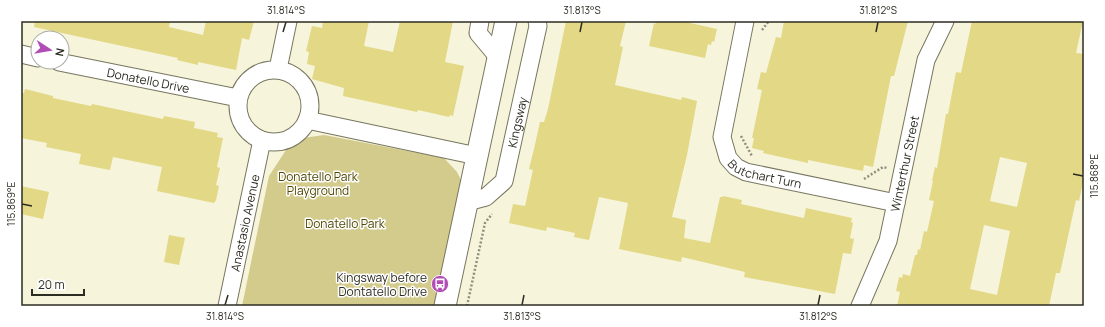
<svg xmlns="http://www.w3.org/2000/svg" width="1105" height="327" font-family="Manrope,sans-serif">
	<style>
		.green { fill: #d3cb8b }
		.building { fill: #e2d885; fill-rule: evenodd }
		.lines { fill: none; stroke-linecap: round; stroke-linejoin: round }
		.minor-casing { stroke: #78765f; stroke-width: 19 }
		.tertiary-casing { stroke: #78765f; stroke-width: 23 }
		.path { stroke: #908e7d; stroke-width: 2.5; stroke-dasharray: 2 2; stroke-linecap: butt }
		.minor { stroke: #fff; stroke-width: 17 }
		.tertiary { stroke: #fff; stroke-width: 21 }
		.ticks { fill: none; stroke: #2d2c23; stroke-width: 1.5 }
		.labels { text-anchor: middle; dominant-baseline: central; stroke-width: 3; stroke-linejoin: round; paint-order: stroke }
		.street-label { font-size: 12px; fill: #2d2c23; stroke: #fff }
		.park-label { font-size: 12px; fill: #4f4703; stroke: #fff }
		.poi-label { font-size: 12px; fill: #2d2c23; stroke: #fff; text-anchor: end }
		.neatline { fill: none; stroke: #2d2c23; stroke-width: 1.5 }
		.ticks-label { font-size: 10px; text-anchor: middle; fill: #2d2c23 }
	</style>
	<rect width="100%" height="100%" fill="#f6f4db"/>
	<polygon class="green" points="324,135 444,158 457,172 461,180 437,306 242,306 269,176 288,147 303,138"/>
	<g class="building">
		<polygon points="35,21 170,21 169,27 203,35 206,21 254,21 249,40 242,38 236,70 198,62 198,65 177,60 178,58 34,27"/>
		<polygon points="323,21 369,21 364,46 393,52 400,21 453,21 445,62 464,66 453,116 450,115 449,117 418,110 417,112 343,96 344,88 312,79 315,66 307,64 309,52 306,51 312,26 322,28"/>
		<polygon points="566,21 626,21 620,46 623,47 615,85 681,100 682,97 697,101 687,155 672,217 686,220 684,238 710,243 720,197 723,197 723,196 742,200 741,204 804,218 806,208 852,218 851,222 853,223 850,238 854,239 851,254 843,253 835,294 744,277 745,272 682,257 681,262 619,249 628,203 599,197 589,240 574,237 575,233 547,227 546,231 509,223 513,204 525,206 533,170 529,169 534,149 540,122 544,122 548,109"/>
		<polygon points="656,21 681,21 717,29 714,42 712,41 711,45 708,44 705,58 649,46 654,23 656,24"/>
		<polygon points="784,21 908,21 894,76 891,76 873,167 864,165 863,171 808,160 808,163 763,153 764,151 752,148 754,138 752,138 762,90 757,89 761,72 766,73 776,37 781,38"/>
		<path d="M972,21H1083L1076,53L1084,54V178L1079,201L1076,200L1060,273H1056L1049,306H897L900,292L896,291L899,277L902,278L903,274L910,276L915,255H917L918,249L920,250L924,231L927,232L934,201L929,200L933,181H932L935,167L937,168L946,114H948L956,72L961,73ZM1000,157L1027,163L1017,207L990,201ZM984,225L1010,231L997,295L970,289Z"/>
		<polygon points="25,89 53,96 53,98 91,106 92,104 163,119 164,116 195,122 194,128 218,133 217,137 223,138 217,167 220,168 216,185 219,186 216,200 214,203 157,191 162,167 113,157 110,170 79,164 81,154 46,147 47,143 21,138 21,93 24,93"/>
		<polygon points="21,186 49,192 43,219 21,214"/>
		<polygon points="169,235 185,238 179,265 164,262"/>
	</g>
	<g class="lines">
		<defs>
			<g id="minor">
				<polyline points="480,21 478,33 498,57"/>
				<path id="s1" d="M745,21L722,137L728,158L736,167L746,172L896,203"/>
				<polyline points="21,54 38,58"/>
				<path id="s2" d="M59,62L238,98"/>
				<polyline points="278,69 288,21"/>
				<circle cx="274" cy="106" r="36"/>
				<polyline points="307,120 477,156"/>
				<path id="s3" d="M467,202L486,197L504,181L538,26L537,21"/>
				<path id="s4" d="M227,306L262,140"/>
				<path id="s5" d="M860,306L888,241L926,60L945,21"/>
			</g>
			<polyline id="tertiary" points="445,306 506,21"/>
		</defs>
		<use href="#minor" class="minor-casing"/>
		<use href="#tertiary" class="tertiary-casing"/>
		<g class="path">
			<polyline points="762,30 769,21"/>
			<polyline points="741,136 752,156"/>
			<polyline points="864,179 883,167 887,168"/>
			<polyline points="467,306 485,223 492,214"/>
		</g>
		<use href="#minor" class="minor"/>
		<use href="#tertiary" class="tertiary"/>
	</g>
	<path class="ticks" d="M283,32L286,22M580,32L582,22M876,32L878,22M1073,174L1083,176M22,204L32,206M225,305L228,295M522,305L524,295M818,305L820,295"/>
	<defs>
		<symbol id="bus-disc" viewBox="-11 -11 22 22"><circle r="9.5" fill="#b14eb5" stroke="#fff"/><path d="M-5-6H5V4H4V6H2V4H-2V6H-4V4H-5ZM-3.5-4V0h7V-4ZM-3.5 1.2v1.5H-2V1.2ZM2 1.2v1.5H3.5V1.2Z" fill="#fff"/></symbol>
	</defs>
	<g fill-rule="evenodd">
		<use href="#bus-disc" x="430" y="274" width="20" height="20"/>
	</g>
	<g class="labels">
		<g class="street-label">
			<text stroke="none"><textPath href="#s2" startOffset="91">Donatello Drive</textPath></text>
			<text stroke="none"><textPath href="#s3" startOffset="104">Kingsway</textPath></text>
			<text stroke="none"><textPath href="#s5" startOffset="150">Winterthur Street</textPath></text>
			<text stroke="none"><textPath href="#s1" startOffset="182">Butchart Turn</textPath></text>
			<text stroke="none"><textPath href="#s4" startOffset="85">Anastasio Avenue</textPath></text>
		</g>
		<g class="park-label">
			<text x="318" y="176">Donatello Park<tspan x="318" dy="14">Playground</tspan></text>
			<text x="345" y="223">Donatello Park</text>
		</g>
		<g class="poi-label">
			<text x="427" y="277">Kingsway before<tspan x="427" dy="14">Dontatello Drive</tspan></text>
		</g>
	</g>
	<rect width="1105" height="327" fill="none" stroke="#ffffff" stroke-width="44"/>
	<g transform="translate(50 50) rotate(102)"><circle r="19" fill="#ffffff" stroke="#ababa7"/>
	<path d="M0-3L7 15L0 10L-7 15Z" fill="#b14eb5"/>
	<text y="-6" font-size="11" font-weight="bold" text-anchor="middle" fill="#2d2c23">N</text>
	</g>
	<path d="M32 289v6h52v-6" fill="none" stroke="#2d2c23" stroke-width="2"/>
	<text x="38" y="289" font-size="12" fill="#2d2c23" stroke="#ffffff" stroke-width="3" paint-order="stroke">20 m</text>
	<rect x="22" y="22" width="1061" height="283" class="neatline"/>
	<g class="ticks-label">
		<text x="286" y="14">31.814°S</text>
		<text x="582" y="14">31.813°S</text>
		<text x="878" y="14">31.812°S</text>
		<text transform="translate(1094 176) rotate(-90)" y="4">115.868°E</text>
		<text transform="translate(11 204) rotate(-90)" y="4">115.869°E</text>
		<text x="225" y="320">31.814°S</text>
		<text x="522" y="320">31.813°S</text>
		<text x="818" y="320">31.812°S</text>
	</g>
</svg>
